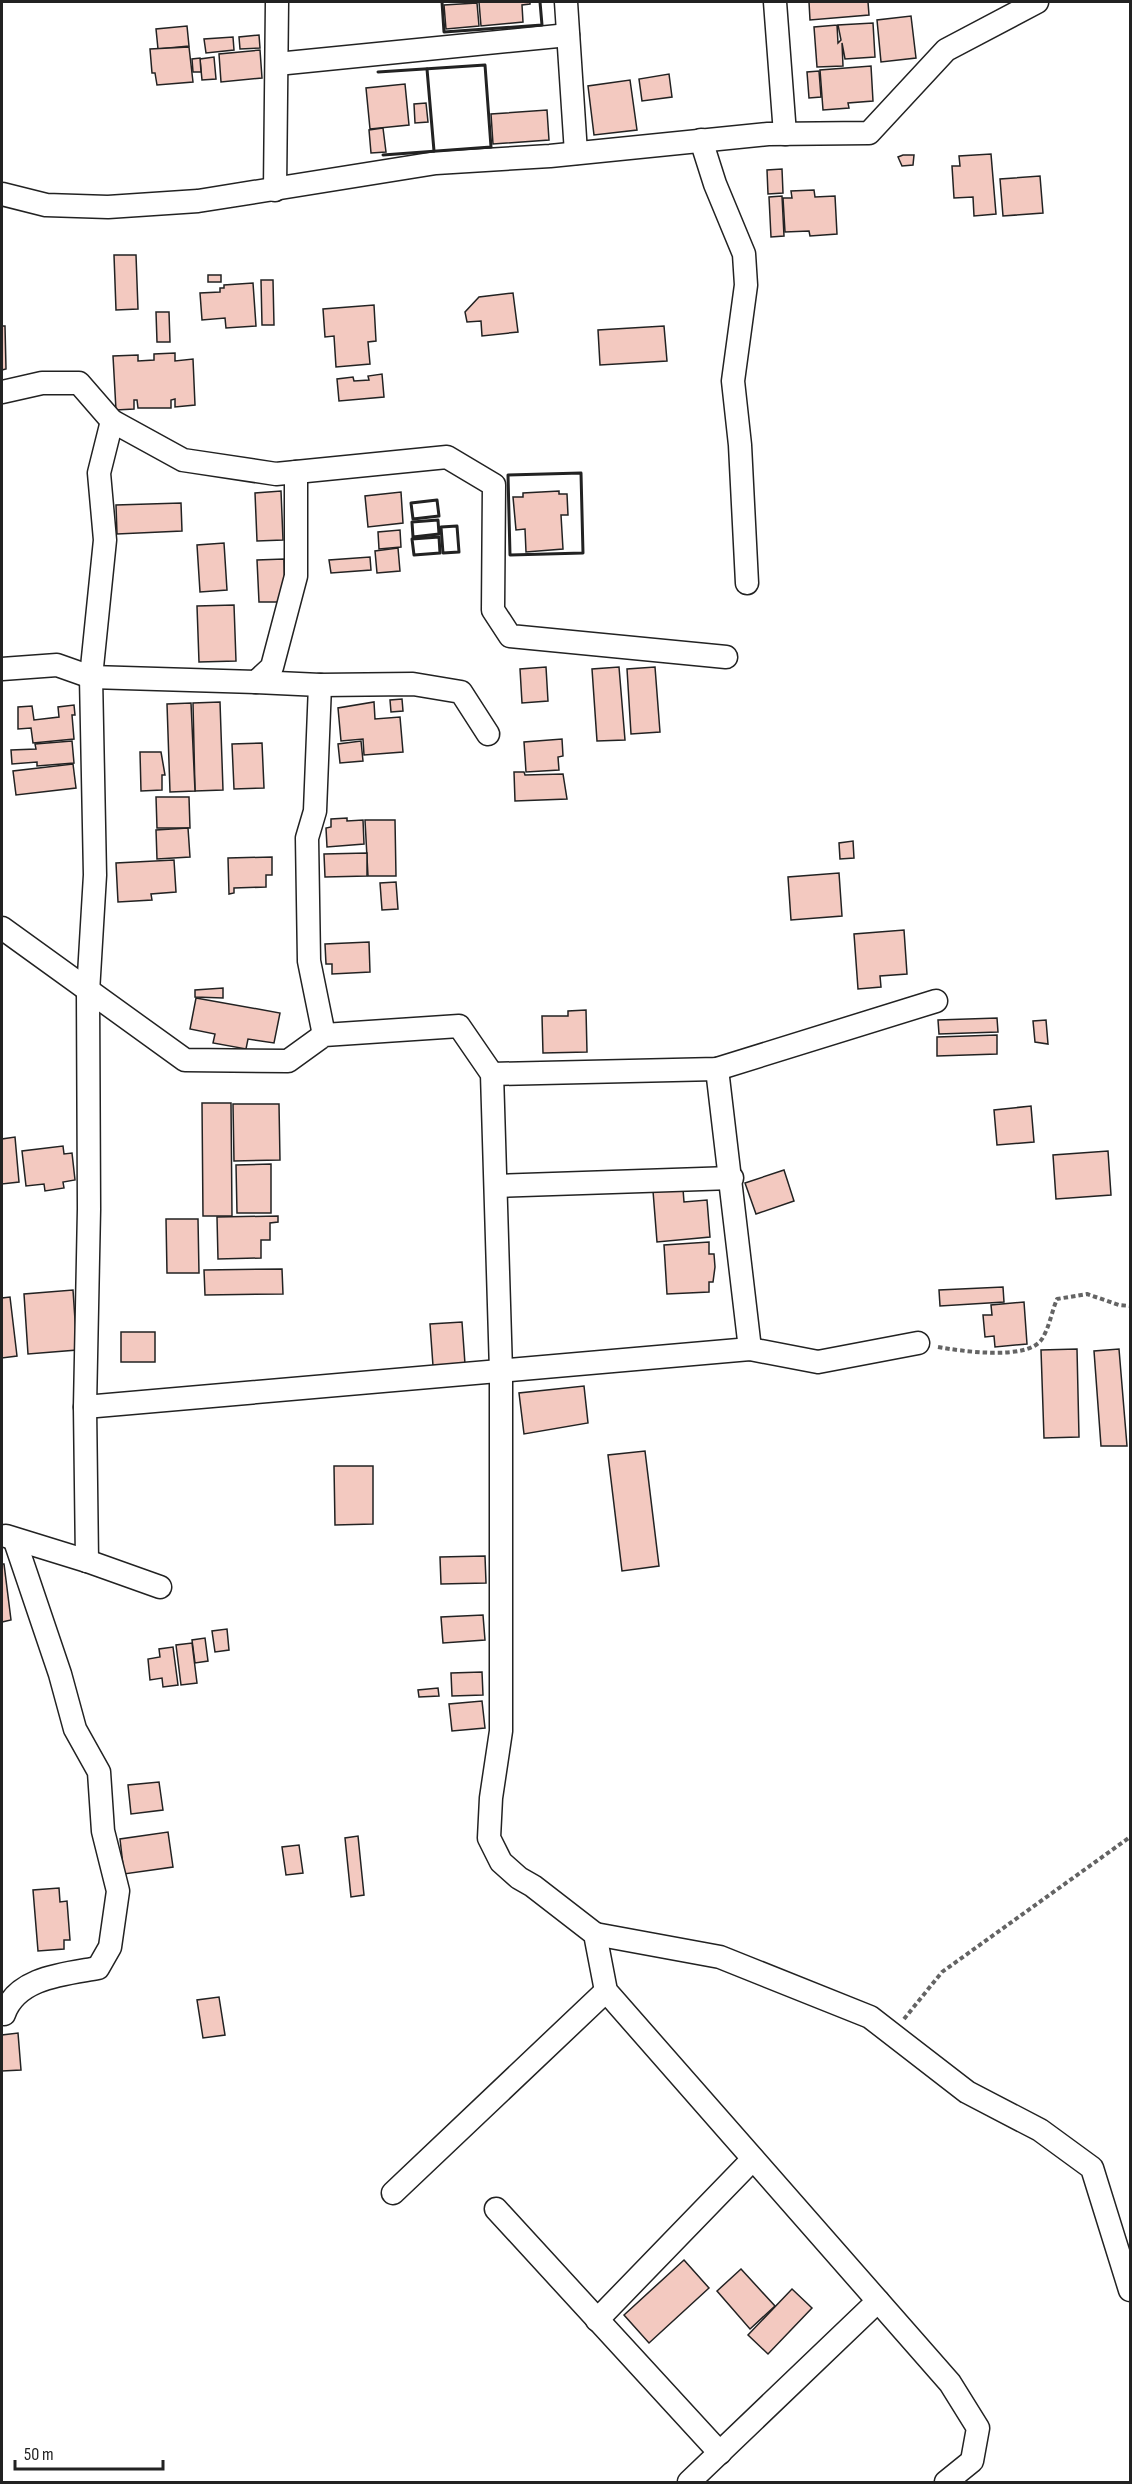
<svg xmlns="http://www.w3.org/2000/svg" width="1132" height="2484" font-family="'Sofia Sans Condensed',sans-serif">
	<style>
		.building { fill: #f3c9c0; stroke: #222; stroke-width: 1.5 }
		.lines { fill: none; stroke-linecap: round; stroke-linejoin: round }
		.minor-casing { stroke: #222; stroke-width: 25 }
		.path { stroke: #646464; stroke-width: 4; stroke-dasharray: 4.5 3; stroke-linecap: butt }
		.minor { stroke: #fff; stroke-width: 22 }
		.wall { stroke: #222; stroke-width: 3 }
	</style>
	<rect width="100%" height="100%" fill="#fff"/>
	<g class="building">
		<polygon points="479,2 530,2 530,4 522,5 523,22 481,26"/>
		<polygon points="809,2 868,2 869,15 810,20"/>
		<polygon points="477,3 479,26 446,29 444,5"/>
		<polygon points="911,16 916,58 881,62 877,20"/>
		<polygon points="873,23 875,57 845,59 842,43 843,66 817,67 814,27 837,25 838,43 841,40 838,25"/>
		<polygon points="187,26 189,46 158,49 156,29"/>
		<polygon points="259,35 260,48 240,49 239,37"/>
		<polygon points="233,37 234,50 206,53 204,39"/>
		<polygon points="189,47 193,82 157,85 155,73 152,73 150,49"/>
		<polygon points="260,50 262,78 221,82 219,54"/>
		<polygon points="214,57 216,79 202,80 200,59"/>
		<polygon points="200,58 201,72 193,72 192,59"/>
		<polygon points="871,66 873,101 848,103 849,108 823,110 820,70"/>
		<polygon points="819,71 821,97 809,98 807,72"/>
		<polygon points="669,74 672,97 642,101 639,79"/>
		<polygon points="630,80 637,130 594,135 588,86"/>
		<polygon points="405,84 409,125 370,129 366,88"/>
		<polygon points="426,103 428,122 415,123 414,104"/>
		<polygon points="547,110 549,140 493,144 491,114"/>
		<polygon points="383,128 386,152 371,153 369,130"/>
		<polygon points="991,154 996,214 974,216 973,197 954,198 952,166 960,166 959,156"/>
		<polygon points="903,155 914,155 913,165 902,166 898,157"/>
		<polygon points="782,169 783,193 768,194 767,170"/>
		<polygon points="1040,176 1043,213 1003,216 1000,179"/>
		<polygon points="814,190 815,197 835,196 837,234 810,236 809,231 785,232 783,198 792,198 791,191"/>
		<polygon points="782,196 784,236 771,237 769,197"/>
		<polygon points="114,255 136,255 138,309 116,310"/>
		<rect x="208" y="275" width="13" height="7"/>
		<polygon points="261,280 273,280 274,325 262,325"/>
		<polygon points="253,283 256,326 226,328 225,318 202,320 200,293 220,292 220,288 224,288 224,285"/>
		<polygon points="513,293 518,332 482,336 481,321 467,322 465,312 479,297"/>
		<polygon points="374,305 376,341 368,342 370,364 336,367 334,336 325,337 323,309"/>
		<polygon points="156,312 169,312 170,342 157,342"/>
		<polygon points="2,326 5,326 6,369 2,370"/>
		<polygon points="664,326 667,361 600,365 598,330"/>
		<polygon points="175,353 175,361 193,359 195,405 175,407 175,399 171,400 171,408 138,408 137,400 134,400 134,409 116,410 113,356 138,355 138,361 154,360 154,354"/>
		<polygon points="382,374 384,397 339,401 337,379 353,377 354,381 369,380 368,376"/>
		<polygon points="281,491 283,540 257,541 255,493"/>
		<polygon points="559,491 559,494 567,494 568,515 561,515 563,549 526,552 525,529 516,530 513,497 523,497 523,493"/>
		<polygon points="401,492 403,523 368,527 365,496"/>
		<polygon points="181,503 182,531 117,534 116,505"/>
		<polygon points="400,530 401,547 379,549 378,532"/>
		<polygon points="224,543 227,590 200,592 197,545"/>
		<polygon points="398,548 400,571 377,573 375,551"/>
		<polygon points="370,557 371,570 331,573 329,560"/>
		<polygon points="284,559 285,602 259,602 257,560"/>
		<polygon points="234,605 236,661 199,662 197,606"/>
		<polygon points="546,667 548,701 522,703 520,669"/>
		<polygon points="619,667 625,740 597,741 592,669"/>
		<polygon points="655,667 660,732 631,734 627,669"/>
		<polygon points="402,699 403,711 391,712 390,700"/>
		<polygon points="220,702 223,790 195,791 193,703"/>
		<polygon points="374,702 375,719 400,717 403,752 364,755 363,739 341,741 338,708"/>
		<polygon points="191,703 195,791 170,792 167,704"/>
		<polygon points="74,705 75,715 72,715 74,739 33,743 31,728 18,729 18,707 32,706 34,720 59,717 58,707"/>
		<polygon points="562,739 563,756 558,757 559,770 526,772 524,742"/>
		<polygon points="72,741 74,763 37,766 37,762 12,764 11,750 36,749 35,744"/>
		<polygon points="361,741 363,761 340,763 338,744"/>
		<polygon points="262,743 264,788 234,789 232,744"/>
		<polygon points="140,752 161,752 165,775 162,775 162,790 141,791"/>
		<polygon points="73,764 76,788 16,795 13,771"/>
		<polygon points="514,772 524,772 525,775 563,774 567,799 515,801"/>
		<polygon points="156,797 189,797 190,828 157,828"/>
		<polygon points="347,818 347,821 363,820 364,844 327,847 326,828 331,827 331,819"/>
		<polygon points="365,820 395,820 396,876 368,876"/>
		<polygon points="188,828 190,857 157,859 156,830"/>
		<polygon points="853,841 854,858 840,859 839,843"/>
		<polygon points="367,853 367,876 325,877 324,854"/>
		<polygon points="272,857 272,875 266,875 266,887 234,888 234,893 229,894 228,858"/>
		<polygon points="174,860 176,892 151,894 152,900 118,902 116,863"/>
		<polygon points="839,873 842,916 791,920 788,877"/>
		<polygon points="396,882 398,909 382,910 380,883"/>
		<polygon points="904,930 907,974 880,976 881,987 858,989 854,934"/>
		<polygon points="369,942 370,972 332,974 332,964 326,964 325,944"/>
		<polygon points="223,988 223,998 195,997 195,990"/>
		<polygon points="196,998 280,1013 274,1043 248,1039 246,1049 213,1043 215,1034 190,1029"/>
		<polygon points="586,1010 587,1052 543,1053 542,1016 568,1016 568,1011"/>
		<polygon points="997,1018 998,1032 939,1034 938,1020"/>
		<polygon points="1046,1020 1048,1044 1035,1042 1033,1021"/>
		<polygon points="997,1035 997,1054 937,1056 937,1037"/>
		<polygon points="202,1103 231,1103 232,1216 203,1216"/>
		<polygon points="233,1104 279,1104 280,1160 234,1161"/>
		<polygon points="1031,1106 1034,1142 997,1145 994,1110"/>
		<polygon points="15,1137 19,1182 2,1184 2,1139"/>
		<polygon points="63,1146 64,1154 72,1153 75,1180 63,1182 64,1188 45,1191 44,1184 26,1186 22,1151"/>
		<polygon points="1108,1151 1111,1195 1056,1199 1053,1155"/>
		<polygon points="271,1164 271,1213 237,1213 236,1165"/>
		<polygon points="784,1170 794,1201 756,1214 745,1183"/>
		<polygon points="683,1189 684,1202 707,1200 710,1237 657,1242 653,1191"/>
		<polygon points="278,1216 278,1222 270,1223 270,1240 261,1240 261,1258 218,1259 217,1217"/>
		<polygon points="166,1219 198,1219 199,1273 167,1273"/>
		<polygon points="709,1242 709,1254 714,1254 715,1267 713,1282 709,1282 709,1292 667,1294 664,1245"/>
		<polygon points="282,1269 283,1294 205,1295 204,1270"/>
		<polygon points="1003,1287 1004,1302 940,1306 939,1290"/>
		<polygon points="73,1290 77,1350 28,1354 24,1294"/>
		<polygon points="10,1297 17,1356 2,1358 2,1298"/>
		<polygon points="1024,1302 1027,1344 995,1347 994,1336 985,1337 983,1315 992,1315 991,1305"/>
		<polygon points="462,1322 465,1364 433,1366 430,1324"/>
		<rect x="121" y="1332" width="34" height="30"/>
		<polygon points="1077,1349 1079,1437 1044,1438 1041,1350"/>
		<polygon points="1119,1349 1127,1446 1101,1446 1094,1351"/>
		<polygon points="584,1386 588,1423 524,1434 519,1393"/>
		<polygon points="645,1451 659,1566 622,1571 608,1455"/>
		<polygon points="334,1466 373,1466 373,1524 335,1525"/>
		<polygon points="485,1556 486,1583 441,1584 440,1557"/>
		<polygon points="2,1564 4,1564 11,1620 2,1622"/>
		<polygon points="483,1615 485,1640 443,1643 441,1617"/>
		<polygon points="227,1629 229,1650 215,1652 212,1631"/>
		<polygon points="205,1638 208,1661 195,1663 192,1640"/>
		<polygon points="192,1643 197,1683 181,1685 176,1645"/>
		<polygon points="173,1647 178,1685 163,1687 162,1678 150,1680 148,1659 160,1657 159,1649"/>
		<polygon points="482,1672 483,1695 452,1696 451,1673"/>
		<polygon points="438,1688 439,1696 419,1697 418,1690"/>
		<polygon points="482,1701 485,1728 452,1731 449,1704"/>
		<polygon points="159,1782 163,1810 131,1814 128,1785"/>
		<polygon points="168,1832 173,1867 124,1874 120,1839"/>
		<polygon points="358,1836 364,1895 351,1897 345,1838"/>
		<polygon points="299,1845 303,1873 286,1875 282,1847"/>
		<polygon points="59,1888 60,1902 67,1901 70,1940 64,1940 64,1949 38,1951 33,1890"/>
		<polygon points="219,1997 225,2035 203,2038 197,2000"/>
		<polygon points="18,2033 21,2070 2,2071 2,2035"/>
		<polygon points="684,2260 709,2288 649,2343 624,2315"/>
		<polygon points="741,2269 775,2306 750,2329 717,2291"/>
		<polygon points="792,2289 812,2308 768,2354 748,2335"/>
	</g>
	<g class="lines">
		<defs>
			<g id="minor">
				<polyline points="566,2 576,153"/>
				<polyline points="775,2 785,134"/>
				<polyline points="277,64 568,35"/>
				<polyline points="701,140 715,184 744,254 746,285 733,381 740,445 747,583"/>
				<polyline points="275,190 277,2"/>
				<polyline points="2,194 46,205 108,207 198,201 436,163 550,156 768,134 869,133 946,50 1037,2"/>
				<polyline points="2,392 42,383 79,383 112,421 183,460 276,474 447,457 494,485 493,610 510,636 726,657"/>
				<polyline points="2,669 57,665 91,677 256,682 272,667 296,576 296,472"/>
				<polyline points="256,682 320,685 315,811 307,838 309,961 324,1035"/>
				<polyline points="320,685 413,684 461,692 488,734"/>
				<polyline points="2,928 185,1060 288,1061 324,1035 459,1026 492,1074 501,1371 501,1731 491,1798 489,1838 501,1862 519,1878 533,1886 595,1934 606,1991 950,2383 978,2428 972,2461 946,2482"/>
				<polyline points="717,1069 750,1349"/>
				<polyline points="492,1074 717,1069 936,1001"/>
				<polyline points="496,1186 732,1178"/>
				<polyline points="85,1407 750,1349 818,1362 918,1343"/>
				<polyline points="6,1536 87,1561 160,1587"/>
				<polyline points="87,1561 85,1407 89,1209 88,992 95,875 91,677 105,540 99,473 112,421"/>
				<polyline points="595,1934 720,1957 870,2017 967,2092 1040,2130 1092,2168 1130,2290"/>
				<path d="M4,2014C17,1977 65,1974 98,1968L110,1947L118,1891L103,1831L99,1772L75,1729L60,1674L15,1541"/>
				<polyline points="393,2193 606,1991"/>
				<polyline points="496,2209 720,2453"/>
				<polyline points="597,2320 753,2159"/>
				<polyline points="689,2482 878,2301"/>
			</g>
		</defs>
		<use href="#minor" class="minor-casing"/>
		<g class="path">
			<path d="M938,1347C960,1351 1028,1361 1042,1339C1049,1328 1052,1311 1057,1299L1087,1294L1119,1305L1130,1306"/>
			<polyline points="904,2019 942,1972 1130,1837"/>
		</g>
		<use href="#minor" class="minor"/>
		<g class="wall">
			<polyline points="442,2 444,32 542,25 540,2"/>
			<polyline points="427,69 434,151"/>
			<polyline points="378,72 485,65 491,147 383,155"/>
			<polygon points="581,473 583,553 510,555 508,475"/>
			<polygon points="437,500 439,516 413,519 411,503"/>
			<polygon points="438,520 439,534 413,537 412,522"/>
			<polygon points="457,526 459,552 443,553 441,527"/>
			<polygon points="439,537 440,553 414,555 412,539"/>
		</g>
	</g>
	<rect width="1132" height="2484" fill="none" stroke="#222222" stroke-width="6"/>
	<path d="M15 2460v9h148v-9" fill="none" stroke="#222222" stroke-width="3"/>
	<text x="24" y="2460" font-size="18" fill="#222222" stroke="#ffffff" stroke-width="4.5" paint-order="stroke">50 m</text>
</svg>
